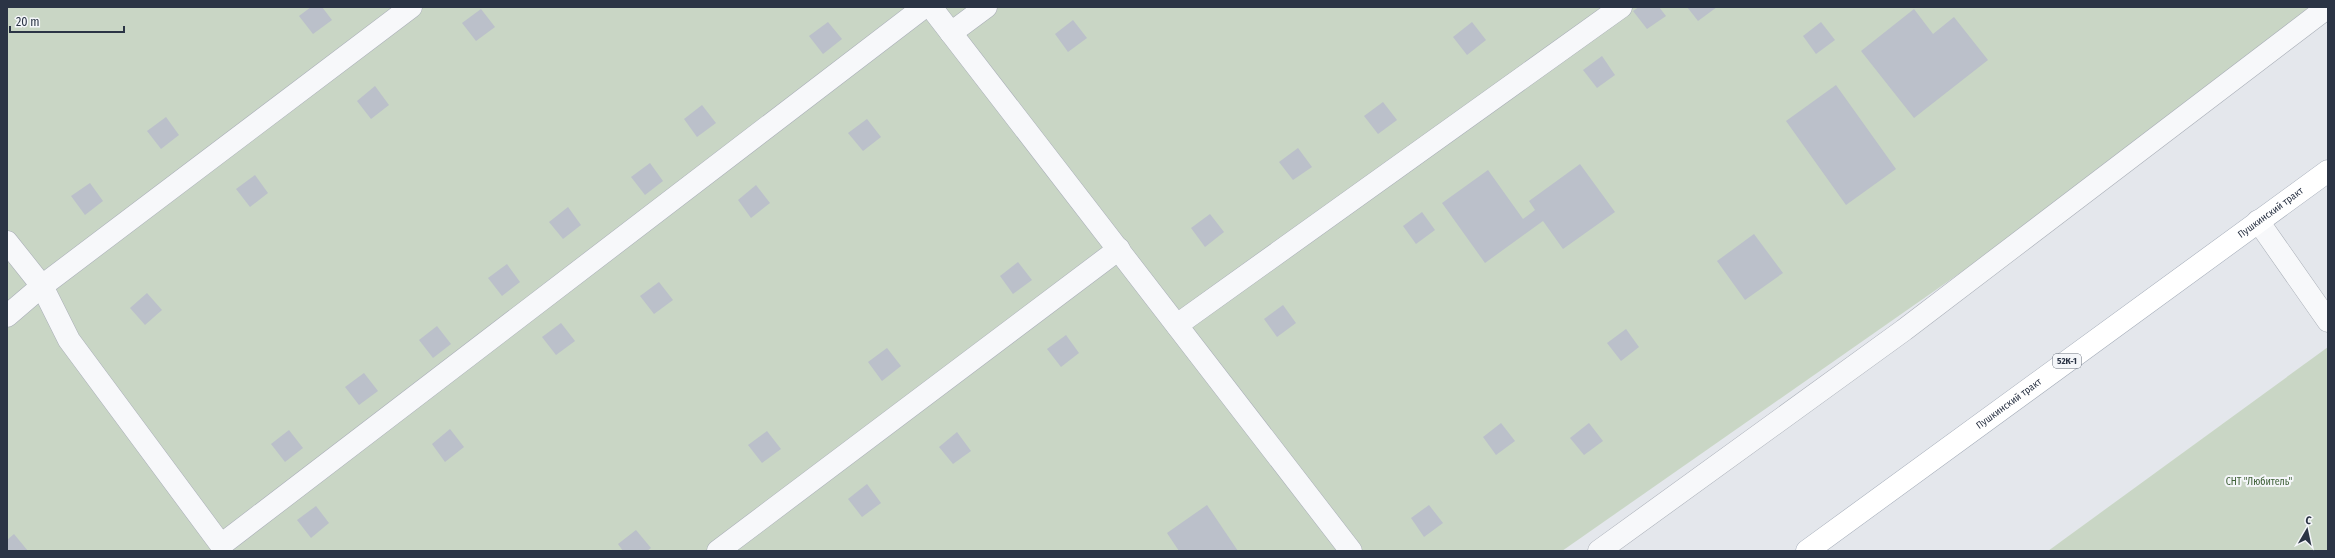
<svg xmlns="http://www.w3.org/2000/svg" width="2335" height="558" font-family="'Fira Sans Condensed',sans-serif">
	<style>
		.green { fill: #c9d6c5 }
		.building { fill: #bbc0ca }
		.lines { fill: none; stroke-linecap: round; stroke-linejoin: round }
		.minor-casing { stroke: #a9aeb7; stroke-width: 23 }
		.major-casing { stroke: #a3abb8; stroke-width: 23 }
		.minor { stroke: #f7f8fa; stroke-width: 22 }
		.major { stroke: #fff; stroke-width: 22 }
		.labels { text-anchor: middle; dominant-baseline: central; stroke-width: 4; stroke-linejoin: round; paint-order: stroke }
		.shield { fill: #f4f6f9; stroke: #676e7b; stroke-width: 1 }
		.shield-label { font-size: 9px; font-weight: bold; fill: #2b3445 }
		.street-label { font-size: 10px; fill: #2b3445; stroke: #f4f6f9 }
		.park-label { font-size: 10px; fill: #3f6138; stroke: #f4f6f9 }
	</style>
	<rect width="100%" height="100%" fill="#e4e7ec"/>
	<g class="green">
		<polygon points="7,7 2328,7 2328,16 1562,551 7,551"/>
		<polygon points="2328,347 2328,551 2048,551"/>
	</g>
	<g class="building">
		<polygon points="311,7 322,7 332,20 313,34 299,16"/>
		<polygon points="1639,7 1659,7 1666,16 1647,29 1633,11"/>
		<polygon points="1687,7 1717,7 1698,21"/>
		<polygon points="481,9 495,27 476,41 462,23"/>
		<polygon points="1914,9 1933,34 1954,17 1988,60 1914,118 1861,51"/>
		<polygon points="1073,20 1087,38 1068,52 1055,34"/>
		<polygon points="828,22 842,39 823,54 809,36"/>
		<polygon points="1472,22 1486,40 1467,55 1453,37"/>
		<polygon points="1821,22 1835,40 1816,54 1803,36"/>
		<polygon points="1602,56 1615,75 1597,88 1583,70"/>
		<polygon points="1836,85 1896,169 1846,205 1786,121"/>
		<polygon points="375,86 389,105 371,119 357,101"/>
		<polygon points="1383,102 1397,120 1378,134 1364,116"/>
		<polygon points="702,105 716,123 697,137 684,119"/>
		<polygon points="166,117 179,135 161,149 147,131"/>
		<polygon points="867,119 881,137 863,151 848,133"/>
		<polygon points="1298,148 1312,167 1293,180 1279,162"/>
		<polygon points="650,163 663,181 645,195 631,177"/>
		<polygon points="1580,164 1615,212 1563,249 1543,221 1485,263 1442,203 1488,170 1523,219 1535,210 1529,201"/>
		<polygon points="255,175 268,193 250,207 236,189"/>
		<polygon points="90,183 103,201 85,215 71,196"/>
		<polygon points="756,185 770,203 751,218 738,200"/>
		<polygon points="568,207 581,225 563,239 549,222"/>
		<polygon points="1422,212 1435,230 1416,244 1403,226"/>
		<polygon points="1210,214 1224,232 1205,247 1191,228"/>
		<polygon points="1754,234 1783,273 1745,300 1717,261"/>
		<polygon points="1018,262 1032,280 1013,294 1000,276"/>
		<polygon points="507,264 520,282 502,296 488,278"/>
		<polygon points="659,282 673,300 654,314 640,296"/>
		<polygon points="147,293 162,310 145,325 130,308"/>
		<polygon points="1283,305 1296,323 1277,337 1264,319"/>
		<polygon points="561,323 575,341 556,355 542,337"/>
		<polygon points="437,326 451,344 433,358 419,340"/>
		<polygon points="1626,329 1639,347 1621,361 1607,343"/>
		<polygon points="1066,335 1079,353 1061,367 1047,349"/>
		<polygon points="887,348 901,366 882,381 868,362"/>
		<polygon points="364,373 378,391 359,405 345,387"/>
		<polygon points="1501,423 1515,441 1496,455 1483,437"/>
		<polygon points="1589,423 1603,441 1584,455 1570,438"/>
		<polygon points="450,429 464,447 445,462 432,444"/>
		<polygon points="289,430 303,448 285,462 271,444"/>
		<polygon points="767,431 781,449 762,463 748,445"/>
		<polygon points="957,432 971,451 953,464 939,447"/>
		<polygon points="867,484 881,503 862,517 848,499"/>
		<polygon points="1207,505 1238,551 1179,551 1167,533"/>
		<polygon points="1429,505 1443,523 1424,537 1411,518"/>
		<polygon points="316,506 329,523 311,538 297,520"/>
		<polygon points="636,530 651,548 647,551 623,551 618,544"/>
		<polygon points="14,534 28,551 7,551 7,540"/>
	</g>
	<g class="lines">
		<defs>
			<g id="minor">
				<polyline points="931,7 1351,551"/>
				<polyline points="951,33 986,7"/>
				<polyline points="2258,221 2328,321"/>
				<polyline points="7,242 42,286 69,340 221,545 924,7"/>
				<polyline points="7,316 42,286 411,7"/>
				<polyline points="1177,325 1621,7"/>
				<polyline points="718,551 1119,249"/>
				<polyline points="1599,551 1904,330 2328,7"/>
			</g>
			<g id="major">
				<path id="s1" d="M1807,551L2328,171"/>
			</g>
		</defs>
		<use href="#minor" class="minor-casing"/>
		<use href="#major" class="major-casing"/>
		<use href="#minor" class="minor"/>
		<use href="#major" class="major"/>
	</g>
	<g class="labels">
		<rect class="shield" x="2053" y="354" width="28" height="14" rx="3"/>
		<g class="shield-label">
			<text x="2067" y="361">52К-1</text>
		</g>
		<g class="street-label">
			<text stroke="none"><textPath href="#s1" startOffset="574">Пушкинский тракт</textPath></text>
			<text stroke="none"><textPath href="#s1" startOffset="250">Пушкинский тракт</textPath></text>
		</g>
		<g class="park-label">
			<text x="2259" y="482">СНТ "Любитель"</text>
		</g>
	</g>
	<rect width="2335" height="558" fill="none" stroke="#2b3445" stroke-width="16"/>
	<g transform="translate(2307 530) rotate(9)" stroke="#f4f6f9" stroke-width="3" paint-order="stroke">
	<path d="M0-3L7 15L0 10L-7 15Z" fill="#2b3445"/>
	<text y="-6" font-size="11" font-weight="bold" text-anchor="middle" fill="#2b3445">С</text>
	</g>
	<path d="M10 26v6h114v-6" fill="none" stroke="#2b3445" stroke-width="2"/>
	<text x="16" y="26" font-size="12" fill="#2b3445" stroke="#f4f6f9" stroke-width="3" paint-order="stroke">20 m</text>
</svg>
